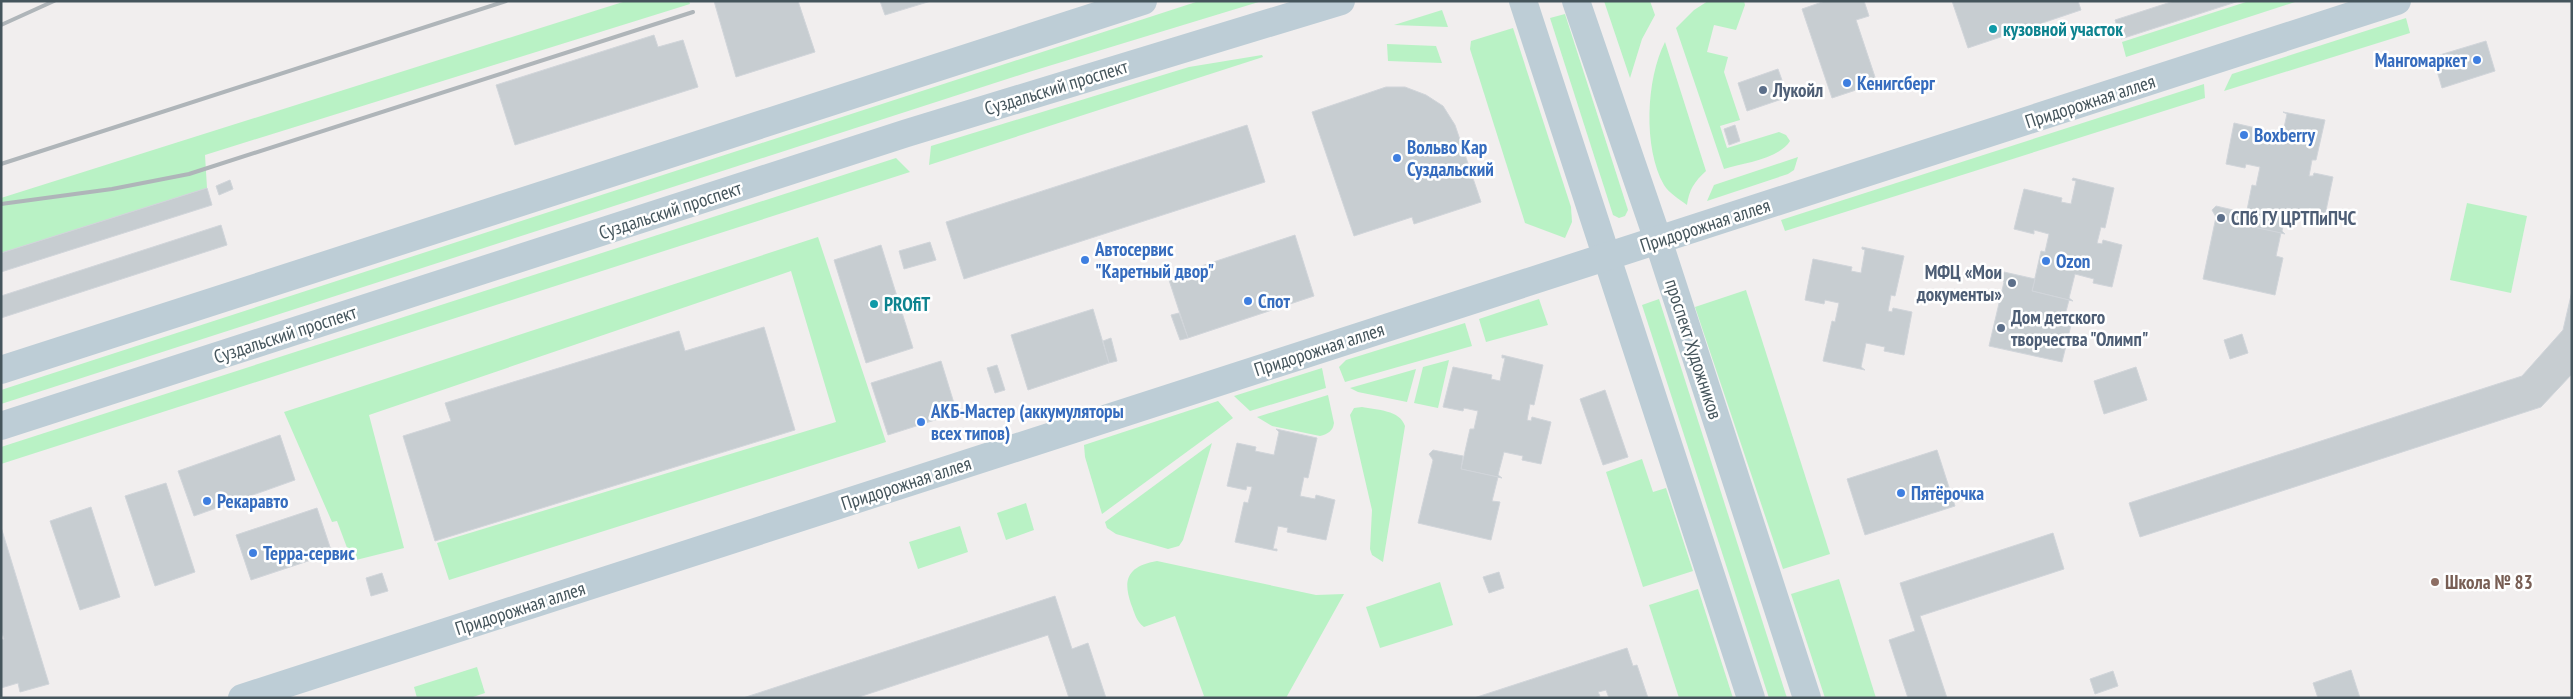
<svg xmlns="http://www.w3.org/2000/svg" width="2573" height="699" font-family="'PT Sans Narrow',sans-serif">
	<style>
		.green { fill: #b9f2c5 }
		.building { fill: #c7cdd1; stroke: #d1d5da }
		.lines { fill: none; stroke-linecap: round; stroke-linejoin: round }
		.secondary { stroke: #bdcdd6; stroke-width: 28 }
		.rail { stroke: #afb5b9; stroke-width: 4 }
		.culture-dot { fill: #0f9aa8; stroke: #fff; stroke-width: 2 }
		.shop-dot { fill: #3f7fe0; stroke: #fff; stroke-width: 2 }
		.service-dot { fill: #5c6f8a; stroke: #fff; stroke-width: 2 }
		.education-dot { fill: #8d6e63; stroke: #fff; stroke-width: 2 }
		.labels { text-anchor: middle; dominant-baseline: central; stroke-width: 5; stroke-linejoin: round; paint-order: stroke }
		.culture-label { font-size: 19px; font-weight: bold; fill: #0d838f; stroke: #fff; text-anchor: start }
		.shop-label { font-size: 19px; font-weight: bold; fill: #366cbe; stroke: #fff; text-anchor: start }
		.street-label { font-size: 19px; fill: #45555c; stroke: #fff }
		.service-label { font-size: 19px; font-weight: bold; fill: #4e5e75; stroke: #fff; text-anchor: start }
		.education-label { font-size: 19px; font-weight: bold; fill: #785e54; stroke: #fff; text-anchor: start }
	</style>
	<rect width="100%" height="100%" fill="#f1eeee"/>
	<g class="green">
		<polygon points="626,1 689,1 690,4 205,155 207,188 1,253 1,198"/>
		<polygon points="1199,1 1262,1 1029,72 1,404 1,390"/>
		<polygon points="1604,1 1650,1 1655,15 1642,39 1630,78"/>
		<path d="M1708,1H1744L1745,5L1736,30L1714,25L1707,52L1728,57L1724,72L1740,120L1720,126L1727,148L1779,132L1786,135L1790,141C1779,159 1743,163 1724,169L1676,28L1694,10Z"/>
		<polygon points="2249,1 2298,1 2126,57 2122,42"/>
		<polygon points="1442,10 1448,27 1394,25"/>
		<polygon points="1565,14 1628,210 1625,216 1619,218 1613,215 1550,18"/>
		<polygon points="2406,18 2410,33 2224,91 2232,74"/>
		<polygon points="1513,28 1571,207 1572,222 1565,238 1525,223 1470,49 1471,41"/>
		<path d="M1665,42L1706,171C1694,182 1689,190 1687,205C1679,199 1669,193 1664,185C1643,148 1646,79 1665,42Z"/>
		<polygon points="1387,44 1436,46 1442,63 1388,61"/>
		<polygon points="1262,55 1263,57 929,165 931,146 1189,67"/>
		<polygon points="2204,84 2205,98 1785,231 1781,220"/>
		<polygon points="1798,157 1794,170 1788,174 1707,201 1714,185"/>
		<polygon points="896,158 910,172 1,464 1,447"/>
		<polygon points="2467,203 2527,216 2511,293 2450,280"/>
		<polygon points="818,237 886,442 449,580 437,543 836,422 791,271 369,415 404,548 352,561 337,521 332,522 284,412"/>
		<polygon points="1746,290 1830,554 1783,569 1695,307"/>
		<polygon points="1539,299 1548,325 1486,342 1479,319"/>
		<polygon points="1659,299 1787,698 1769,698 1642,305"/>
		<polygon points="1465,323 1472,346 1345,382 1339,367 1346,360"/>
		<polygon points="1449,360 1438,408 1414,403 1423,367"/>
		<polygon points="1322,368 1326,388 1250,411 1234,396"/>
		<polygon points="1416,369 1407,402 1358,392 1350,388"/>
		<path d="M1328,395L1334,423C1333,431 1328,434 1320,436L1272,426L1257,417Z"/>
		<polygon points="1218,401 1233,418 1102,514 1085,457 1084,445"/>
		<path d="M1362,407C1377,410 1400,410 1405,426L1383,562L1372,555L1370,549L1372,510L1350,415L1354,408Z"/>
		<polygon points="1212,443 1183,540 1179,546 1168,549 1116,534 1107,528 1105,522"/>
		<polygon points="1642,459 1653,492 1666,488 1693,571 1643,587 1606,472"/>
		<polygon points="1026,503 1034,530 1006,540 997,513"/>
		<polygon points="960,526 968,552 918,569 909,542"/>
		<path d="M1157,561L1316,595L1344,594L1286,698H1199L1204,696L1175,616L1144,627C1136,621 1135,614 1131,604C1122,578 1129,566 1157,561Z"/>
		<polygon points="1839,579 1876,698 1825,698 1791,594"/>
		<polygon points="1440,582 1453,625 1380,648 1366,607"/>
		<polygon points="1698,589 1733,698 1679,698 1649,605"/>
		<polygon points="477,667 485,693 470,698 417,698 414,687"/>
	</g>
	<g class="building">
		<polygon points="714,1 798,1 815,52 736,77"/>
		<polygon points="880,1 931,1 885,15"/>
		<polygon points="1825,1 1864,1 1869,16 1856,20 1877,83 1832,98 1802,9"/>
		<polygon points="1952,1 2078,1 2081,10 1968,48"/>
		<polygon points="2174,1 2239,1 2121,39 2115,20"/>
		<polygon points="654,35 658,47 683,40 698,87 515,145 496,85"/>
		<polygon points="2486,41 2495,71 2442,88 2433,57"/>
		<polygon points="1778,69 1788,97 1747,111 1738,83"/>
		<polygon points="1386,87 1405,87 1426,95 1443,106 1455,125 1481,202 1414,224 1412,217 1354,236 1312,112"/>
		<polygon points="2283,112 2325,120 2316,160 2312,160 2309,176 2313,176 2314,173 2333,177 2324,220 2305,215 2306,212 2287,208 2282,231 2285,234 2244,225 2252,185 2256,186 2260,167 2246,164 2245,168 2226,164 2234,123 2273,132 2272,135 2282,137 2287,114"/>
		<polygon points="1247,125 1265,182 964,279 946,222"/>
		<polygon points="1735,125 1740,141 1729,145 1724,129"/>
		<polygon points="2073,178 2114,188 2105,228 2101,227 2097,243 2102,244 2103,240 2122,245 2112,287 2093,283 2094,279 2075,274 2069,298 2073,301 2032,291 2041,251 2045,252 2049,234 2034,230 2034,234 2014,229 2024,189 2062,198 2061,202 2071,204 2076,181 2072,180"/>
		<polygon points="230,180 233,189 219,195 216,186"/>
		<polygon points="207,188 212,205 1,272 1,253"/>
		<polygon points="2216,206 2246,213 2244,225 2281,233 2276,256 2283,258 2275,295 2203,279 2216,217 2212,210"/>
		<polygon points="221,225 227,245 1,318 1,296"/>
		<polygon points="1295,235 1314,296 1188,338 1168,277"/>
		<polygon points="930,242 936,260 904,269 899,251"/>
		<polygon points="881,245 913,348 866,363 834,260"/>
		<polygon points="1862,247 1904,256 1895,296 1891,295 1888,311 1892,312 1893,308 1912,312 1904,355 1884,351 1885,347 1866,343 1861,367 1865,370 1823,361 1832,321 1835,322 1839,303 1825,300 1824,304 1805,300 1813,259 1852,267 1851,271 1861,273 1865,250 1862,249"/>
		<polygon points="2004,272 2035,279 2032,291 2069,300 2063,323 2071,325 2062,362 1989,346 2004,282 2000,276"/>
		<polygon points="2572,291 2572,374 2541,407 2140,537 2129,503 2522,376 2563,330"/>
		<polygon points="1093,309 1109,363 1028,390 1011,335"/>
		<polygon points="1179,313 1188,338 1180,340 1171,315"/>
		<polygon points="764,327 795,430 435,541 403,436 451,421 445,403 679,331 685,351"/>
		<polygon points="2242,334 2248,353 2230,359 2224,340"/>
		<polygon points="1111,338 1117,361 1109,363 1103,341"/>
		<polygon points="1502,355 1543,365 1534,405 1530,404 1527,420 1531,421 1532,417 1551,422 1541,464 1522,460 1523,456 1504,452 1498,475 1502,478 1461,469 1470,429 1474,429 1478,411 1464,408 1463,411 1443,407 1453,367 1492,375 1491,379 1500,381 1505,358 1502,358"/>
		<polygon points="941,361 957,413 888,435 871,383"/>
		<polygon points="997,365 1005,390 995,393 987,368"/>
		<polygon points="2136,367 2147,400 2104,414 2094,381"/>
		<polygon points="1605,390 1628,457 1603,465 1580,399"/>
		<polygon points="1276,429 1317,438 1308,478 1304,477 1300,496 1315,499 1316,495 1335,500 1326,540 1287,532 1288,528 1278,526 1273,549 1277,549 1277,551 1235,542 1244,502 1248,503 1252,487 1247,486 1246,490 1227,486 1237,443 1256,447 1255,451 1274,455 1279,432"/>
		<polygon points="280,435 295,480 194,516 178,471"/>
		<polygon points="1433,450 1463,456 1461,469 1498,477 1492,501 1500,502 1491,540 1418,523 1433,460 1429,454"/>
		<polygon points="1937,450 1955,506 1865,535 1847,479"/>
		<polygon points="166,483 195,572 155,586 125,496"/>
		<polygon points="91,507 120,597 80,610 50,521"/>
		<polygon points="317,508 332,553 251,580 236,535"/>
		<polygon points="1,527 49,684 20,692 18,683 1,688 1,640 4,639 1,630"/>
		<polygon points="2053,533 2064,569 1920,616 1947,698 1908,698 1889,640 1915,631 1900,583"/>
		<polygon points="1499,572 1504,588 1489,593 1483,577"/>
		<polygon points="382,573 388,591 371,596 366,578"/>
		<polygon points="1055,596 1072,649 1088,643 1106,698 1069,698 1048,635 856,698 743,698"/>
		<polygon points="1627,648 1633,666 1637,665 1648,698 1609,698 1606,690 1598,692 1600,696 1595,698 1474,698"/>
		<polygon points="2351,670 2360,698 2318,698 2313,683"/>
		<polygon points="2113,671 2118,686 2095,694 2090,679"/>
	</g>
	<g class="lines">
		<g class="secondary">
			<polyline points="1523,1 1751,698"/>
			<polyline points="1576,1 1658,240 1807,698"/>
			<polyline points="1,370 1143,1"/>
			<polyline points="1,426 907,133 1341,1"/>
			<polyline points="242,698 2397,1"/>
		</g>
		<g class="rail">
			<polyline points="1,25 54,1"/>
			<polyline points="1,164 506,1"/>
			<polyline points="1,204 112,189 189,174 693,12"/>
		</g>
	</g>
	<g class="culture-dot">
		<circle cx="1993" cy="29" r="5"/>
		<circle cx="874" cy="304" r="5"/>
	</g>
	<g class="shop-dot">
		<circle cx="2477" cy="60" r="5"/>
		<circle cx="1847" cy="83" r="5"/>
		<circle cx="2244" cy="135" r="5"/>
		<circle cx="1397" cy="158" r="5"/>
		<circle cx="1085" cy="260" r="5"/>
		<circle cx="2046" cy="261" r="5"/>
		<circle cx="1248" cy="301" r="5"/>
		<circle cx="921" cy="422" r="5"/>
		<circle cx="1901" cy="493" r="5"/>
		<circle cx="207" cy="501" r="5"/>
		<circle cx="253" cy="553" r="5"/>
	</g>
	<g class="service-dot">
		<circle cx="1763" cy="90" r="5"/>
		<circle cx="2221" cy="218" r="5"/>
		<circle cx="2012" cy="283" r="5"/>
		<circle cx="2001" cy="328" r="5"/>
	</g>
	<circle class="education-dot" cx="2435" cy="582" r="5"/>
	<g class="labels">
		<g class="culture-label">
			<text x="2003" y="29">кузовной участок</text>
			<text x="884" y="304">PROfiT</text>
		</g>
		<g class="shop-label">
			<text x="2467" y="60" text-anchor="end">Мангомаркет</text>
			<text x="1857" y="83">Кенигсберг</text>
			<text x="2254" y="135">Boxberry</text>
			<text x="1407" y="147">Вольво Кар<tspan x="1407" dy="22">Суздальский</tspan></text>
			<text x="1095" y="249">Автосервис<tspan x="1095" dy="22">"Каретный двор"</tspan></text>
			<text x="2056" y="261">Ozon</text>
			<text x="1258" y="301">Спот</text>
			<text x="931" y="411">АКБ-Мастер (аккумуляторы<tspan x="931" dy="22">всех типов)</tspan></text>
			<text x="1911" y="493">Пятёрочка</text>
			<text x="217" y="501">Рекаравто</text>
			<text x="263" y="553">Терра-сервис</text>
		</g>
		<g class="street-label">
			<text transform="translate(1056 87) rotate(-17)">Суздальский проспект</text>
			<text transform="translate(2090 101) rotate(-18)">Придорожная аллея</text>
			<text transform="translate(670 210) rotate(-18)">Суздальский проспект</text>
			<text transform="translate(1705 225) rotate(-18)">Придорожная аллея</text>
			<text transform="translate(285 334) rotate(-18)">Суздальский проспект</text>
			<text transform="translate(1319 349) rotate(-18)">Придорожная аллея</text>
			<text transform="translate(1694 349) rotate(72)">проспект Художников</text>
			<text transform="translate(906 483) rotate(-18)">Придорожная аллея</text>
			<text transform="translate(520 608) rotate(-18)">Придорожная аллея</text>
		</g>
		<g class="service-label">
			<text x="1773" y="90">Лукойл</text>
			<text x="2231" y="218">СПб ГУ ЦРТПиПЧС</text>
			<text x="2002" y="272" text-anchor="end">МФЦ «Мои<tspan x="2002" dy="22">документы»</tspan></text>
			<text x="2011" y="317">Дом детского<tspan x="2011" dy="22">творчества "Олимп"</tspan></text>
		</g>
		<g class="education-label">
			<text x="2445" y="582">Школа № 83</text>
		</g>
	</g>
	<rect width="2573" height="699" fill="none" stroke="#45555c" stroke-width="5"/>
</svg>
